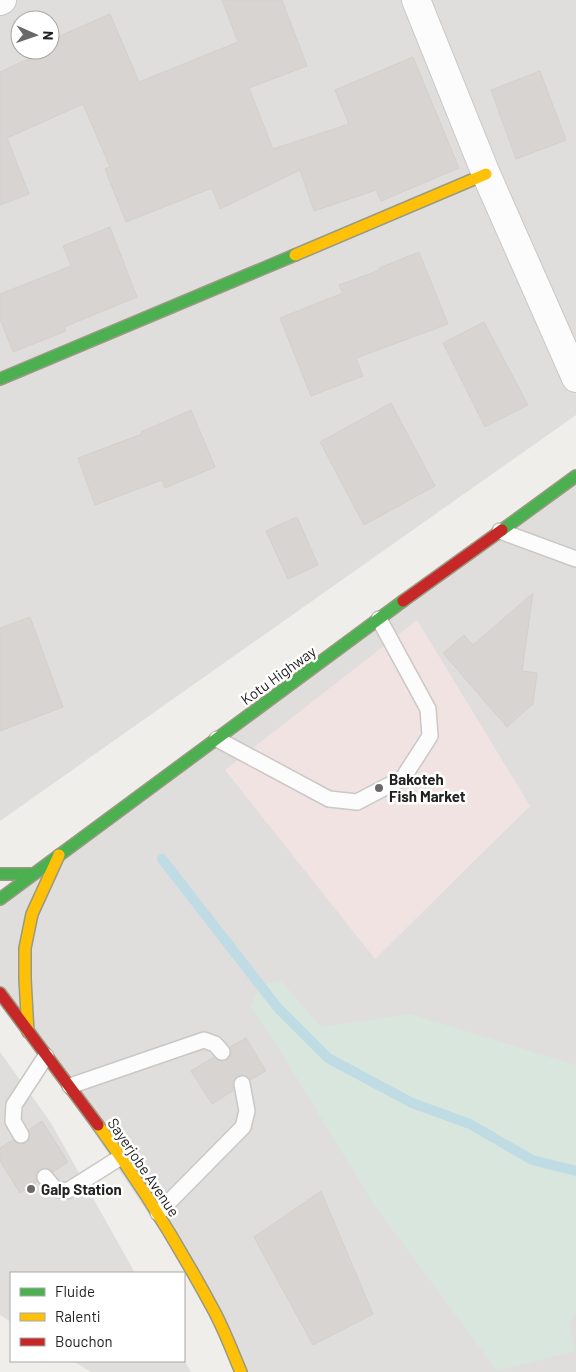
<svg xmlns="http://www.w3.org/2000/svg" width="576" height="1372" font-family="Barlow,sans-serif">
	<style>
		.residential { fill: #dfdedc; fill-rule: evenodd }
		.commercial { fill: #f1e3e1 }
		.wetland { fill: #d9e6de }
		.lines { fill: none; stroke-linecap: round; stroke-linejoin: round }
		.stream { stroke: #bfdbe3; stroke-width: 10 }
		.building { fill: #d7d4d2; stroke: #d3d0cc }
		.lane-casing { stroke: #c9c8c7; stroke-width: 18 }
		.street-casing { stroke: #c9c8c7; stroke-width: 30 }
		.fast-casing { stroke: #999a82; stroke-width: 14 }
		.slow-casing { stroke: #999a82; stroke-width: 14 }
		.jam-casing { stroke: #999a82; stroke-width: 14 }
		.lane { stroke: #fdfcfc; stroke-width: 15 }
		.street { stroke: #fdfcfc; stroke-width: 28 }
		.fast { stroke: #4caf50; stroke-width: 11 }
		.slow { stroke: #ffc107; stroke-width: 11 }
		.jam { stroke: #c62828; stroke-width: 11 }
		.poi-dot { fill: #6a6968; stroke: #fff; stroke-width: 2 }
		.labels { text-anchor: middle; dominant-baseline: central; stroke-width: 5; stroke-linejoin: round; paint-order: stroke }
		.street-label { font-size: 15px; fill: #222; stroke: #fff }
		.poi-label { font-size: 15px; font-weight: bold; fill: #222; stroke: #fff; text-anchor: start }
	</style>
	<rect width="100%" height="100%" fill="#f0eeeb"/>
	<g class="residential">
		<path d="M0,0H576V415L0,821ZM20,20H50V50H20Z"/>
		<polygon points="576,476 576,1372 241,1372 214,1311 0,993 0,900"/>
		<polygon points="0,1052 51,1123 135,1273 11,1273 11,1322 0,1315"/>
		<polygon points="184,1360 191,1372 91,1372 73,1361"/>
	</g>
	<polygon class="commercial" points="417,620 530,806 375,959 225,770"/>
	<polygon class="wetland" points="281,981 321,1027 409,1014 576,1065 576,1312 569,1324 575,1351 497,1371 373,1203 275,1042 251,1007 260,985"/>
	<g class="lines">
		<polyline class="stream" points="162,859 278,1008 328,1058 412,1103 470,1124 532,1160 576,1171"/>
	</g>
	<g class="building">
		<polygon points="222,0 282,0 307,66 249,88 273,149 349,124 335,90 413,57 459,168 381,201 376,190 314,211 300,170 220,209 212,188 126,222 105,169 110,167 83,104 7,138 29,194 0,205 0,72 47,50 50,50 50,49 58,45 55,38 110,14 139,82 238,42"/>
		<polygon points="540,71 566,140 516,159 491,90"/>
		<polygon points="110,227 137,297 64,327 66,331 13,352 0,319 0,294 71,266 63,246"/>
		<polygon points="419,252 448,324 356,358 363,376 311,396 280,318 343,293 339,285 380,270 379,268"/>
		<polygon points="484,322 528,405 485,427 443,343"/>
		<polygon points="391,403 435,486 364,525 320,442"/>
		<polygon points="191,410 215,467 165,488 162,480 95,505 78,458 142,434 141,432"/>
		<polygon points="297,517 318,565 288,579 266,531"/>
		<polygon points="533,593 522,671 537,673 533,704 507,727 443,653 464,635 473,645"/>
		<polygon points="30,617 63,707 0,731 0,628"/>
		<polygon points="246,1038 266,1071 250,1080 245,1075 241,1075 236,1077 233,1081 234,1090 212,1104 191,1071 214,1057 219,1061 224,1061 228,1059 231,1055 230,1047"/>
		<polygon points="42,1121 68,1162 53,1172 48,1168 44,1168 39,1170 36,1174 37,1182 20,1193 0,1161 0,1148 13,1140 17,1143 20,1144 26,1143 29,1140 30,1136 29,1130"/>
		<polygon points="321,1191 373,1314 313,1345 254,1237"/>
	</g>
	<g class="lines">
		<defs>
			<g id="lane">
				<polyline points="500,531 576,559"/>
				<polyline points="217,739 329,799 357,802 403,778 430,736 428,709 379,619"/>
				<polyline points="70,1086 204,1040 215,1044 222,1052"/>
				<polyline points="21,1135 13,1121 14,1105 46,1056"/>
				<polyline points="45,1177 55,1189 67,1191 121,1157"/>
				<polyline points="158,1213 243,1127 247,1111 242,1084"/>
			</g>
			<g id="street">
				<polyline points="416,0 486,174 576,378"/>
				<polyline points="0,1 2,0"/>
			</g>
			<g id="fast">
				<polyline points="0,379 295,255"/>
				<polyline points="502,530 576,476"/>
				<polyline points="0,874 33,874"/>
				<polyline points="0,899 403,601"/>
			</g>
			<g id="slow">
				<polyline points="295,255 486,174"/>
				<polyline points="28,1032 25,979 25,948 32,914 59,855"/>
				<path d="M98,1125C141,1184 179,1246 213,1309C224,1329 232,1351 241,1372"/>
			</g>
			<g id="jam">
				<polyline points="403,601 502,530"/>
				<polyline points="0,993 98,1125"/>
			</g>
		</defs>
		<use href="#lane" class="lane-casing"/>
		<use href="#street" class="street-casing"/>
		<use href="#fast" class="fast-casing"/>
		<use href="#slow" class="slow-casing"/>
		<use href="#jam" class="jam-casing"/>
		<use href="#lane" class="lane"/>
		<use href="#street" class="street"/>
		<use href="#fast" class="fast"/>
		<use href="#slow" class="slow"/>
		<use href="#jam" class="jam"/>
	</g>
	<g class="poi-dot">
		<circle cx="379" cy="788" r="5"/>
		<circle cx="31" cy="1189" r="5"/>
	</g>
	<g class="labels">
		<g class="street-label">
			<text transform="translate(278 675) rotate(-36)">Kotu Highway</text>
			<text transform="translate(144 1167) rotate(56)">Sayerjobe Avenue</text>
		</g>
		<g class="poi-label">
			<text x="389" y="779">Bakoteh<tspan x="389" dy="17">Fish Market</tspan></text>
			<text x="41" y="1189">Galp Station</text>
		</g>
	</g>
	<rect x="10" y="1272" width="175" height="90" fill="#ffffff" stroke="#a7a7a7"/>
	<rect x="20" y="1288" width="25" height="8" fill="#4caf50" stroke="#a7a7a7"/>
	<text x="55" y="1297" font-size="15" fill="#222222">Fluide</text>
	<rect x="20" y="1313" width="25" height="8" fill="#ffc107" stroke="#a7a7a7"/>
	<text x="55" y="1322" font-size="15" fill="#222222">Ralenti</text>
	<rect x="20" y="1338" width="25" height="8" fill="#c62828" stroke="#a7a7a7"/>
	<text x="55" y="1347" font-size="15" fill="#222222">Bouchon</text>
	<g transform="translate(35 35) rotate(92)"><circle r="24" fill="#ffffff" stroke="#a7a7a7"/>
	<path d="M0-4L9 19L0 12L-9 19Z" fill="#6a6968"/>
	<text y="-8" font-size="14" font-weight="bold" text-anchor="middle" fill="#222222">N</text>
	</g>
</svg>
